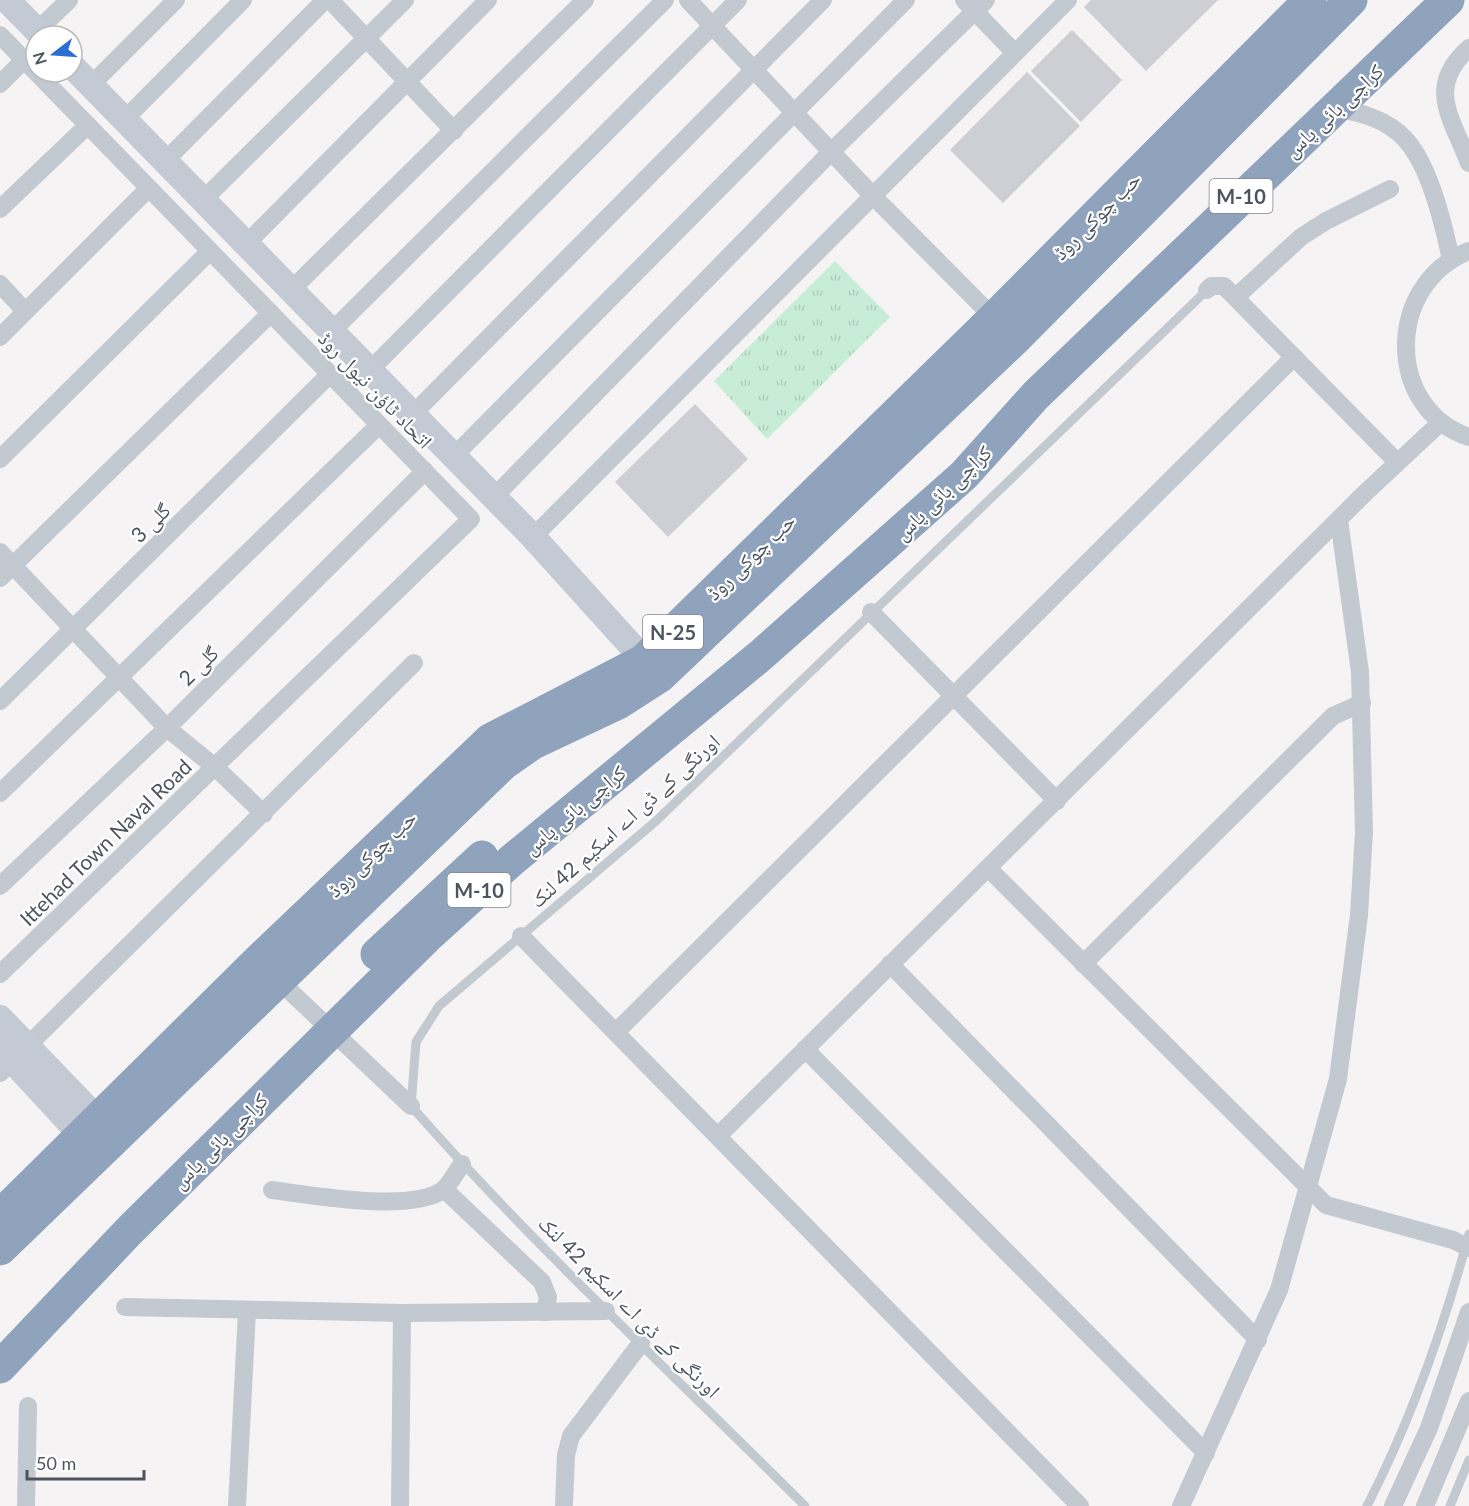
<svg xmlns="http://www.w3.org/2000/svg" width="1469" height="1506" font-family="Lato,'Noto Naskh Arabic',sans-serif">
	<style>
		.grass { fill: url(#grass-tufts) }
		.building { fill: #cdcfd4 }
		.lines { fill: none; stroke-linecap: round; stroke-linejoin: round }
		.lane { stroke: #c2c9d0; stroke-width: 9 }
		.street { stroke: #c2c9d0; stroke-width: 18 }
		.secondary { stroke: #c3cad4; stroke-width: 26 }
		.highway { stroke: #8fa3bc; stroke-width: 33 }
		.labels { text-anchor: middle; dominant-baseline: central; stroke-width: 4.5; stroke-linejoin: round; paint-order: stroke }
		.shield { fill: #fff; stroke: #82888f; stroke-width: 1.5 }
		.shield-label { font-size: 20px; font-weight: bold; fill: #4c555f }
		.street-label { font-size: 21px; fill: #4c555f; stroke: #fff }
	</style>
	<defs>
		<pattern id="grass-tufts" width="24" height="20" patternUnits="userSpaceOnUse" patternTransform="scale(1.5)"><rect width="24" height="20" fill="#c7edd7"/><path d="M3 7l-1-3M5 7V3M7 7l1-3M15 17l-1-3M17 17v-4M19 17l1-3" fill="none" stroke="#adcdbb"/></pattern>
	</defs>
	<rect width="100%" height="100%" fill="#f5f3f3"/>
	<polygon class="grass" points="835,261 890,317 767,439 714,381"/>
	<g class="building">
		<polygon points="1091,0 1218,0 1146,71 1084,7"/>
		<polygon points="1072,30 1122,80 1081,122 1031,71"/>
		<polygon points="1027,72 1080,126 1003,203 950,150"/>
		<polygon points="695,404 748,459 668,537 615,482"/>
	</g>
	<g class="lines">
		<g class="lane">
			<path d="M805,1506C673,1374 534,1246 411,1106L416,1042L439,1006L656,821L1207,290"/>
			<path d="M1367,1506C1411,1420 1444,1327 1469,1234"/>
			<polyline points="1450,1506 1469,1460"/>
		</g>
		<g class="street">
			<polyline points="330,0 454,131"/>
			<polyline points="688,0 873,196 994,318"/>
			<polyline points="964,0 1015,53"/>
			<polyline points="37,31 69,0"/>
			<polyline points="0,35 471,519 0,974"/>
			<path d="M1469,48C1425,87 1452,118 1469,163"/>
			<polyline points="0,84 24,60"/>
			<polyline points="91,85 176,0"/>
			<path d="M1334,109C1359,111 1388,120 1405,139C1430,165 1444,226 1451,260"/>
			<polyline points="124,120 243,0"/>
			<polyline points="165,161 325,0"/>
			<polyline points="203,200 405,0"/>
			<polyline points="0,209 88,125"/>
			<polyline points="246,244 488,0"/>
			<path d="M1469,251C1385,284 1385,409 1469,437"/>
			<polyline points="0,284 25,311"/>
			<polyline points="292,289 585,0"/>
			<polyline points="1207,290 1211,286 1224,286 1397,462"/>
			<polyline points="1236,297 1301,237 1326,221 1390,189"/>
			<polyline points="332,331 665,0"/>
			<polyline points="0,337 149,188"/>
			<polyline points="370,370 738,0"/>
			<polyline points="413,414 823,0"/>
			<polyline points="454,456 906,0"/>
			<polyline points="0,459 210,251"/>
			<polyline points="494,497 831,152 986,0"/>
			<polyline points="533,537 1068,0"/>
			<polyline points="0,552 167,728 216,768 264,814"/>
			<polyline points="0,578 271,313"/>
			<polyline points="871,612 1057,801"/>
			<polyline points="0,701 330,374"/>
			<polyline points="0,793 379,425"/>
			<polyline points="988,868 1326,1205 1453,1240 1469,1248"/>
			<polyline points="0,886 167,728 425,471"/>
			<polyline points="521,936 1080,1506"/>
			<polyline points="890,964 1258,1340"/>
			<polyline points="1083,964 1333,716 1362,703"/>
			<polyline points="273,975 411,1106"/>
			<polyline points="617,1031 1294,357"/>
			<polyline points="805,1049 1206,1453"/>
			<polyline points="0,1073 414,663"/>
			<polyline points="718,1136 1364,494 1440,423"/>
			<polyline points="444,1189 542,1282 548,1297 545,1312"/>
			<path d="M272,1190C311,1195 411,1213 443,1190C450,1184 456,1172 462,1164"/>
			<polyline points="125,1307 402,1313 606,1311"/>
			<polyline points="26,1506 28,1406"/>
			<polyline points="237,1506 247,1311"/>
			<polyline points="400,1506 402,1313"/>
			<polyline points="564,1506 566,1455 571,1436 641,1343"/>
			<polyline points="1181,1506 1279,1290 1338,1079 1359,915 1364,832 1360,672 1339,520"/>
			<polyline points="1393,1506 1429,1428 1469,1312"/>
			<polyline points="1425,1506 1469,1401"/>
		</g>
		<g class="secondary">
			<polyline points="7,0 42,36"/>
			<polyline points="72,66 533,537 656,673"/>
			<polyline points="0,1018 110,1132"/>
			<polyline points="0,1047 94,1149"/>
		</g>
		<g class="highway">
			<polyline points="377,954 482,857"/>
			<polyline points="0,1216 258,961 490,740 643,661 994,318 1310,0"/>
			<polyline points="0,1249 503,764 533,743 618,703 660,676 1017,337 1351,0"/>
			<polyline points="0,1367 130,1230 428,936 512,860 760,656 964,475 1036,395 1448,0"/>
		</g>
	</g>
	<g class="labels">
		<g class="shield">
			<rect x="1209.5" y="179" width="63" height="34" rx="4.5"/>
			<rect x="643" y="615" width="60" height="34" rx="4.5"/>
			<rect x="447.5" y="873" width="63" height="34" rx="4.5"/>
		</g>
		<g class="shield-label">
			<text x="1241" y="196">M-10</text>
			<text x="673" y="632">N-25</text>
			<text x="479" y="890">M-10</text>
		</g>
		<g class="street-label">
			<text transform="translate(1333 110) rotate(-43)">کراچی بائی پاس</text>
			<text transform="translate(1096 215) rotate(-45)">حب چوکی روڈ</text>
			<text transform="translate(376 389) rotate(46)">اتحاد ٹاؤن نیول روڈ</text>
			<text transform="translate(942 492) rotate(-44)">کراچی بائی پاس</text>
			<text transform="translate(150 522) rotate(-45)">گلی 3</text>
			<text transform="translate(750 556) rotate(-44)">حب چوکی روڈ</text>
			<text transform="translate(198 665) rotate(-45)">گلی 2</text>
			<text transform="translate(574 809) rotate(-40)">کراچی بائی پاس</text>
			<text transform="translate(624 820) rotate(-42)">اورنگی کے ڈی اے اسکیم 42 لنک</text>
			<text transform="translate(105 842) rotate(-44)">Ittehad Town Naval Road</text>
			<text transform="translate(371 853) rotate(-44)">حب چوکی روڈ</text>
			<text transform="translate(219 1140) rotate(-45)">کراچی بائی پاس</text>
			<text transform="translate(630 1306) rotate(45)">اورنگی کے ڈی اے اسکیم 42 لنک</text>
		</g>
	</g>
	<g transform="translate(54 54) rotate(253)"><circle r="28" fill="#ffffff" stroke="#b7bbbf" stroke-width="1.5"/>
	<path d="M0-4.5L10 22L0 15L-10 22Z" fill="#2c6ed6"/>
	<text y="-9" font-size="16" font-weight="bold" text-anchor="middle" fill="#4c555f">N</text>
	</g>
	<path d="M27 1470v9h117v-9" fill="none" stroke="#4c555f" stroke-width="3"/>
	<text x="36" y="1470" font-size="18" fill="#4c555f" stroke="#ffffff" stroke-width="4.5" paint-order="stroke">50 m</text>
</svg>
